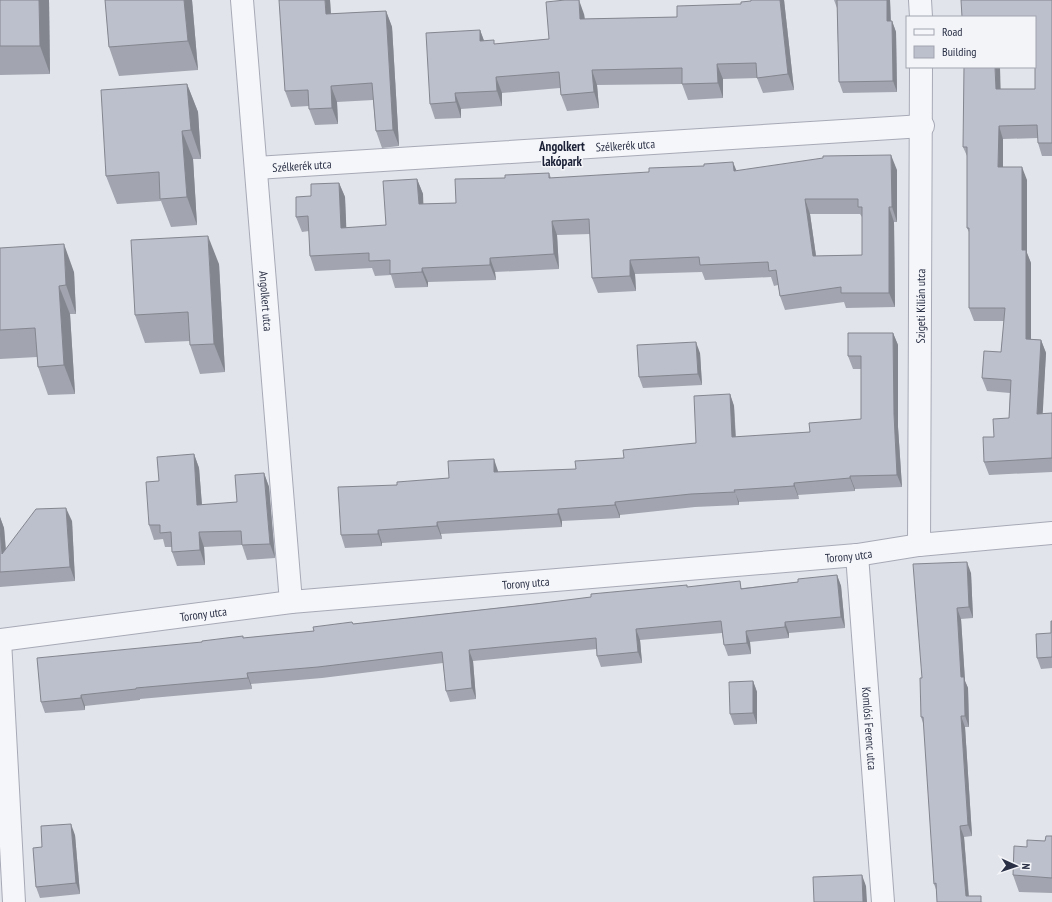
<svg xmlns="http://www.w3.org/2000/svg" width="1052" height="902" font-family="'PT Sans Narrow',sans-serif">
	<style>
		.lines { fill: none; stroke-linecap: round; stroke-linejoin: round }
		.minor-casing { stroke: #a7aab6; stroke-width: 24 }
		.minor { stroke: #f5f6f9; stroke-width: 22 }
		.wall { fill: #a2a4af; fill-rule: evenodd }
		.shaded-wall { fill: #84868f }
		.building { fill: #bcbfcc; stroke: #84868f; fill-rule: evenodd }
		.labels { text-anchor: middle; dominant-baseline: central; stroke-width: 3; stroke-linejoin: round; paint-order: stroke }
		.street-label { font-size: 12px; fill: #292f45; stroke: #f2f4f8 }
		.neighbourhood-label { font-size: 13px; font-weight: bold; fill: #1b2036; stroke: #f2f4f8 }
	</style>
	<rect width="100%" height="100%" fill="#e2e4eb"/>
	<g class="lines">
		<defs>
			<g id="minor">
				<path id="s1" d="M242,0L291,602"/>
				<polyline points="920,0 921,17"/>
				<path id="s2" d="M256,168L923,126"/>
				<path id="s3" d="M919,545L921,67"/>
				<path id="s4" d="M857,555L883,902"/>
				<path id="s5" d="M0,640L291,602L857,555L919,545L1052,533"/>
				<polyline points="0,640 14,902"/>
			</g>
		</defs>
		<use href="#minor" class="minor-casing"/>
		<use href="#minor" class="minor"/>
	</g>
	<g class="wall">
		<polygon points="0,0 49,0 50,74 0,75"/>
		<polygon points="105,0 192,0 198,70 119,76 109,47"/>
		<polygon points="330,0 331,14 386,11 392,27 399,146 382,148 376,131 373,100 337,102 338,124 315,125 309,109 309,106 291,107 285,91"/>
		<polygon points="784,0 794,90 763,93 757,78 723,79 723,98 688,100 682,84 597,85 599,108 567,111 561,95 560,88 502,93 502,106 461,109 461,118 435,119 430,104 480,30 484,41 495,44 549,39 584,14 585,19 677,17 741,4"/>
		<polygon points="834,0 890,0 891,21 892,21 896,32 897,92 843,93 839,82 837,8"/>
		<polygon points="1052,0 1052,156 1042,156 1038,143 1038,138 1003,139 1003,167 1027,180 1027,253 1031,263 1031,339 1041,340 1046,353 1042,413 1052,413 1052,472 989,475 984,462 994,437 1009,418 1010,393 987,391 982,378 1001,352 1004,321 974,321 969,308 969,232 967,228 967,156 963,147 1000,67 1000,89 1035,89"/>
		<polygon points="187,84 198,112 201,159 193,159 197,225 171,227 161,201 117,204 106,176"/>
		<path d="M897,170V222H894L895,307L846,308L844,302L785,310L780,296L778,285L774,286L771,277L705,280L702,272L635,274L636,291L598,293L592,278L590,234L557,235L559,269L495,272L496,280L428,282V287L395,288L391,275L375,276L372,268L315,271L310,256L309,231L302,232L296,217L311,196L339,183L345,197L346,228L386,225L417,179L423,194V204L456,203L505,178L549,173L551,178L736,171ZM810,214H860L862,217V255L816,256Z"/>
		<polygon points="0,248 74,272 76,314 70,314 75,394 48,395 38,367 37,357 0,359"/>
		<polygon points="219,264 225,372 200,374 190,345 190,341 145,343 135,315"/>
		<polygon points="893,333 898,345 898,427 902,487 855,489 855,491 798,495 799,499 739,502 739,505 695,507 620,515 620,518 562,521 562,527 441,534 442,539 382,543 382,546 345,548 341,535 397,485 498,472 576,469 624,458 696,443 730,394 734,406 736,437 810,432 861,419 861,369 853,369 848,356"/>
		<polygon points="700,353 702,385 643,388 639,377"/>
		<polygon points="194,454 199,468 202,505 237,502 264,473 269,487 275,558 247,560 242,545 204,547 205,565 177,566 172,552 172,547 165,547 163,539 154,540 149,525 159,481"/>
		<polygon points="0,517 4,528 6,549 72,521 75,581 0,587"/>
		<polygon points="971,573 973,618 961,619 965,681 968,688 969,727 965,727 972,836 964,837 969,896 983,902 937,892 934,884 924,726 921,717 922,678"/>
		<polygon points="837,575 841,586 845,628 789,633 789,638 750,642 751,654 728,656 724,645 722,633 640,640 642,663 601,667 597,656 597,649 473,661 476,699 450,702 446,691 443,663 322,678 251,684 252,689 140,699 140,700 85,706 85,710 45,713 41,702 244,638 314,631 352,622 353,624 687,587 743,588 798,582"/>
		<polygon points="1052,621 1052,668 1041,669 1037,658 1051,633"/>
		<polygon points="753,681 757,692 757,724 734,725 730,714"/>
		<polygon points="75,835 80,894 40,898 36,887 42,847"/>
		<polygon points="1052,836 1052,893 1019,892 1013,875 1027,847 1045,841"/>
	</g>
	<g class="shaded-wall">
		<polygon points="39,0 49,0 50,74 40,46"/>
		<polygon points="184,0 192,0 198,70 188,41"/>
		<polygon points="325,0 330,0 332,31 326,14"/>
		<polygon points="579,0 584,14 586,35 580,19"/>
		<polygon points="780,0 784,0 794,90 788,74"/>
		<polygon points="887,0 890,0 891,32 887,21"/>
		<polygon points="386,11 392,27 399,146 393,130"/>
		<polygon points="892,21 896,32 897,92 893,81"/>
		<polygon points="480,30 486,46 480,41"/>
		<polygon points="717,64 723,79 723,98 718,83"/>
		<polygon points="995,67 1000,67 1001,102 996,89"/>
		<polygon points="592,70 597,85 599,108 594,92"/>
		<polygon points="496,77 502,93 502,106 497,91"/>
		<polygon points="187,84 198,112 201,159 191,130"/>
		<polygon points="331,86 337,102 338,124 332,108"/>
		<polygon points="455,93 461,109 461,118 456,102"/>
		<polygon points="999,126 1003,139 1003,180 998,167"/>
		<polygon points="182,131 193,159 197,225 187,197"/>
		<polygon points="891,155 897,170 897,222 892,207"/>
		<polygon points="733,162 739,177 734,171"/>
		<polygon points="1022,167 1027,180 1027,253 1031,263 1031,352 1026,339 1022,250"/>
		<polygon points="417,179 423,194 424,219 419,204"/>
		<polygon points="339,183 345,197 347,243 341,228"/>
		<polygon points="805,199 810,214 818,270 813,256"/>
		<polygon points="889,207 894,222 895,307 889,293"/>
		<polygon points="552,221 557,235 559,269 554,254"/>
		<polygon points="208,236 219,264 225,372 214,344"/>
		<polygon points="64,244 74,272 76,314 66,285"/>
		<polygon points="490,258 495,272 496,280 490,265"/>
		<polygon points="630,260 635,274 636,291 630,276"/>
		<polygon points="422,268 428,282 428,287 422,272"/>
		<polygon points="59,286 70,314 75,394 64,365"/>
		<polygon points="893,333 898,345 898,427 902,487 897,475 894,414"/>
		<polygon points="1041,340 1046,353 1042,427 1037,414"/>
		<polygon points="696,342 700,353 702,385 698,374"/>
		<polygon points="730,394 734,406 736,449 732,437"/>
		<polygon points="194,454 199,468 203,519 197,505"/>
		<polygon points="494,459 498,471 499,485 494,472"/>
		<polygon points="264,473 269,487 275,558 270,544"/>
		<polygon points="850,476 855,489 855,491 850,478"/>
		<polygon points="794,483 798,495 799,499 794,486"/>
		<polygon points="734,490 739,502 739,505 735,492"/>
		<polygon points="615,502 620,515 620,518 615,505"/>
		<polygon points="66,508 72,521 75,581 70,567"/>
		<polygon points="558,509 562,521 562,527 558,514"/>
		<polygon points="0,517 4,528 7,568 2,554 0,528"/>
		<polygon points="437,522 441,534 442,539 437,526"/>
		<polygon points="378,530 382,543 382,546 378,534"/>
		<polygon points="199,532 204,547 205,565 200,550"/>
		<polygon points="967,562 971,573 973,618 969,607"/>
		<polygon points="837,575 841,586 845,628 841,617"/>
		<polygon points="957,608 961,619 965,681 968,688 969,727 965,716 961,677"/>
		<polygon points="785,622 789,633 789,638 785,627"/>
		<polygon points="636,629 640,640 642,663 638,652"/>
		<polygon points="746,631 750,642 751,654 747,643"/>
		<polygon points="469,650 473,661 476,699 472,688"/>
		<polygon points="247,673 251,684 252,689 248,678"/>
		<polygon points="753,681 757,692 757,724 753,713"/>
		<polygon points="81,695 85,706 85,710 81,698"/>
		<polygon points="961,716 965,727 972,836 968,825"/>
		<polygon points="71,824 75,835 80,894 76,883"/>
		<polygon points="960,826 964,837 969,902 966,896"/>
		<polygon points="862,875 866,886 867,902 863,902"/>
	</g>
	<g class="building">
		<polygon points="0,0 39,0 40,46 0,46"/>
		<polygon points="105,0 184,0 188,41 109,47"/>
		<polygon points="279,0 325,0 326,14 386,11 393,130 376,131 372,83 331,86 332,108 309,109 308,90 285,91"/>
		<polygon points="565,0 579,0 580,19 677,17 677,6 741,4 741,2 751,1 751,0 780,0 788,74 757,78 756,63 717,64 718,83 682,84 682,68 592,70 594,92 561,95 559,72 496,77 497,91 455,93 456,102 430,104 426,33 480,30 480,41 494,40 494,44 549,39 546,2"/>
		<polygon points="837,0 887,0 887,21 892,21 893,81 839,82"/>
		<polygon points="961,0 1052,0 1052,143 1038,143 1037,125 999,126 998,167 1022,167 1022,250 1026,250 1026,339 1041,340 1037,414 1052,413 1052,458 984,462 983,437 994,437 993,419 1009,418 1011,380 982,378 984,351 1001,352 1005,308 969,308 969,228 967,228 967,147 963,147 964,67 995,67 996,89 1035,89 1035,17 962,17"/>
		<polygon points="187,84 191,130 182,131 187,197 160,199 159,172 106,176 101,90"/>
		<path d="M891,155L892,207H889V293H841V287L780,296L776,270L769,271L768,262L700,265L699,257L630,260V276L592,278L589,219L552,221L554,254L490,258V265L422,268V272L390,274V260L369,261V253L310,256L308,216L296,217V197L311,196V184L339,183L341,228L386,225L383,181L417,179L419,204L456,203L455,179L505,178V175L549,173V178L649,172V168L704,166V164L733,162L734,171L823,158V156ZM805,199H858V207H862V255L813,256Z"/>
		<polygon points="208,236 214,344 190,345 188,312 135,315 131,240"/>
		<polygon points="64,244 66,285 59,286 64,365 38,367 35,328 0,330 0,248"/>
		<polygon points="848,333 893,333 894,414 897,475 850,476 850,478 794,483 794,486 734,490 735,492 691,494 615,502 615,505 558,509 558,514 437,522 437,526 378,530 378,534 341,535 338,487 397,485 397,482 449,478 448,461 494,459 494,472 576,469 575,461 624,458 623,450 696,443 694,396 730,394 732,437 810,432 809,423 861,419 861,356 848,356"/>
		<polygon points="696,342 698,374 639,377 637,345"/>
		<polygon points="194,454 197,505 237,502 235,475 264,473 270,544 242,545 241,531 199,532 200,550 172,552 171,532 160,533 160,525 149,525 146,482 159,481 157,457"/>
		<polygon points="66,508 70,567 0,572 0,528 2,554 36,509"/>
		<polygon points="967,562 969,607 957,608 961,677 964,677 965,716 961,716 968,825 960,826 966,896 981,896 981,902 937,902 936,883 934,884 923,717 921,717 920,678 922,678 913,564"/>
		<polygon points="837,575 841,617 785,622 785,627 746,631 747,643 724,645 721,621 636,629 638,652 597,656 596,638 469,650 472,688 446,691 442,652 318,667 247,673 248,678 136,688 136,689 81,695 81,698 41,702 37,658 202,642 202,641 243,636 243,638 314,631 313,627 352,622 353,624 535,604 591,597 591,594 687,585 687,587 740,581 741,589 798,582 798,579"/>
		<polygon points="1051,621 1052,621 1052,657 1037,658 1036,634 1051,633"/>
		<polygon points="753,681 753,713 730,714 729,682"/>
		<polygon points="71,824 76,883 36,887 33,848 42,847 41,826"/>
		<polygon points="1046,836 1052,836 1052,878 1013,875 1014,846 1027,847 1027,840 1045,841"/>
		<polygon points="862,875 863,902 814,902 813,877"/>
	</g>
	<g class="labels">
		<g class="street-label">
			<text stroke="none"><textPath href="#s2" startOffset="370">Szélkerék utca</textPath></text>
			<text stroke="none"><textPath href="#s2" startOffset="46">Szélkerék utca</textPath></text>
			<text stroke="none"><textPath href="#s1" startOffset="302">Angolkert utca</textPath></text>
			<text stroke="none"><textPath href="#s3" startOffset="239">Szigeti Kilián utca</textPath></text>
			<text stroke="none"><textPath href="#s5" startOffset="853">Torony utca</textPath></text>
			<text stroke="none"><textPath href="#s5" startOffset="529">Torony utca</textPath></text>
			<text stroke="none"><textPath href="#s5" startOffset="205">Torony utca</textPath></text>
			<text stroke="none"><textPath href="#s4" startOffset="174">Komlósi Ferenc utca</textPath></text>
		</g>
		<g class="neighbourhood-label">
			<text x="562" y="146">Angolkert<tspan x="562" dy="15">lakópark</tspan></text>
		</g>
	</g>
	<rect x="906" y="16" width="130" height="52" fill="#f2f4f8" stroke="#a2a5b0"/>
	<rect x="914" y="29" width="20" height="6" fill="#f5f6f9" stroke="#a2a5b0"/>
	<text x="942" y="36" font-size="12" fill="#292f45">Road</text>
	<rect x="914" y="46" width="20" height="12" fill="#bcbfcc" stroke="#a2a5b0"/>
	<text x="942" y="56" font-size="12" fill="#292f45">Building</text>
	<g transform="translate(1016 866) rotate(93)" stroke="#f2f4f8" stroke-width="3" paint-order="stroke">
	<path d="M0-3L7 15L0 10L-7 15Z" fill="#292f45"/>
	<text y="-6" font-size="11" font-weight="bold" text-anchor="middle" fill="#292f45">N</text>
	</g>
</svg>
